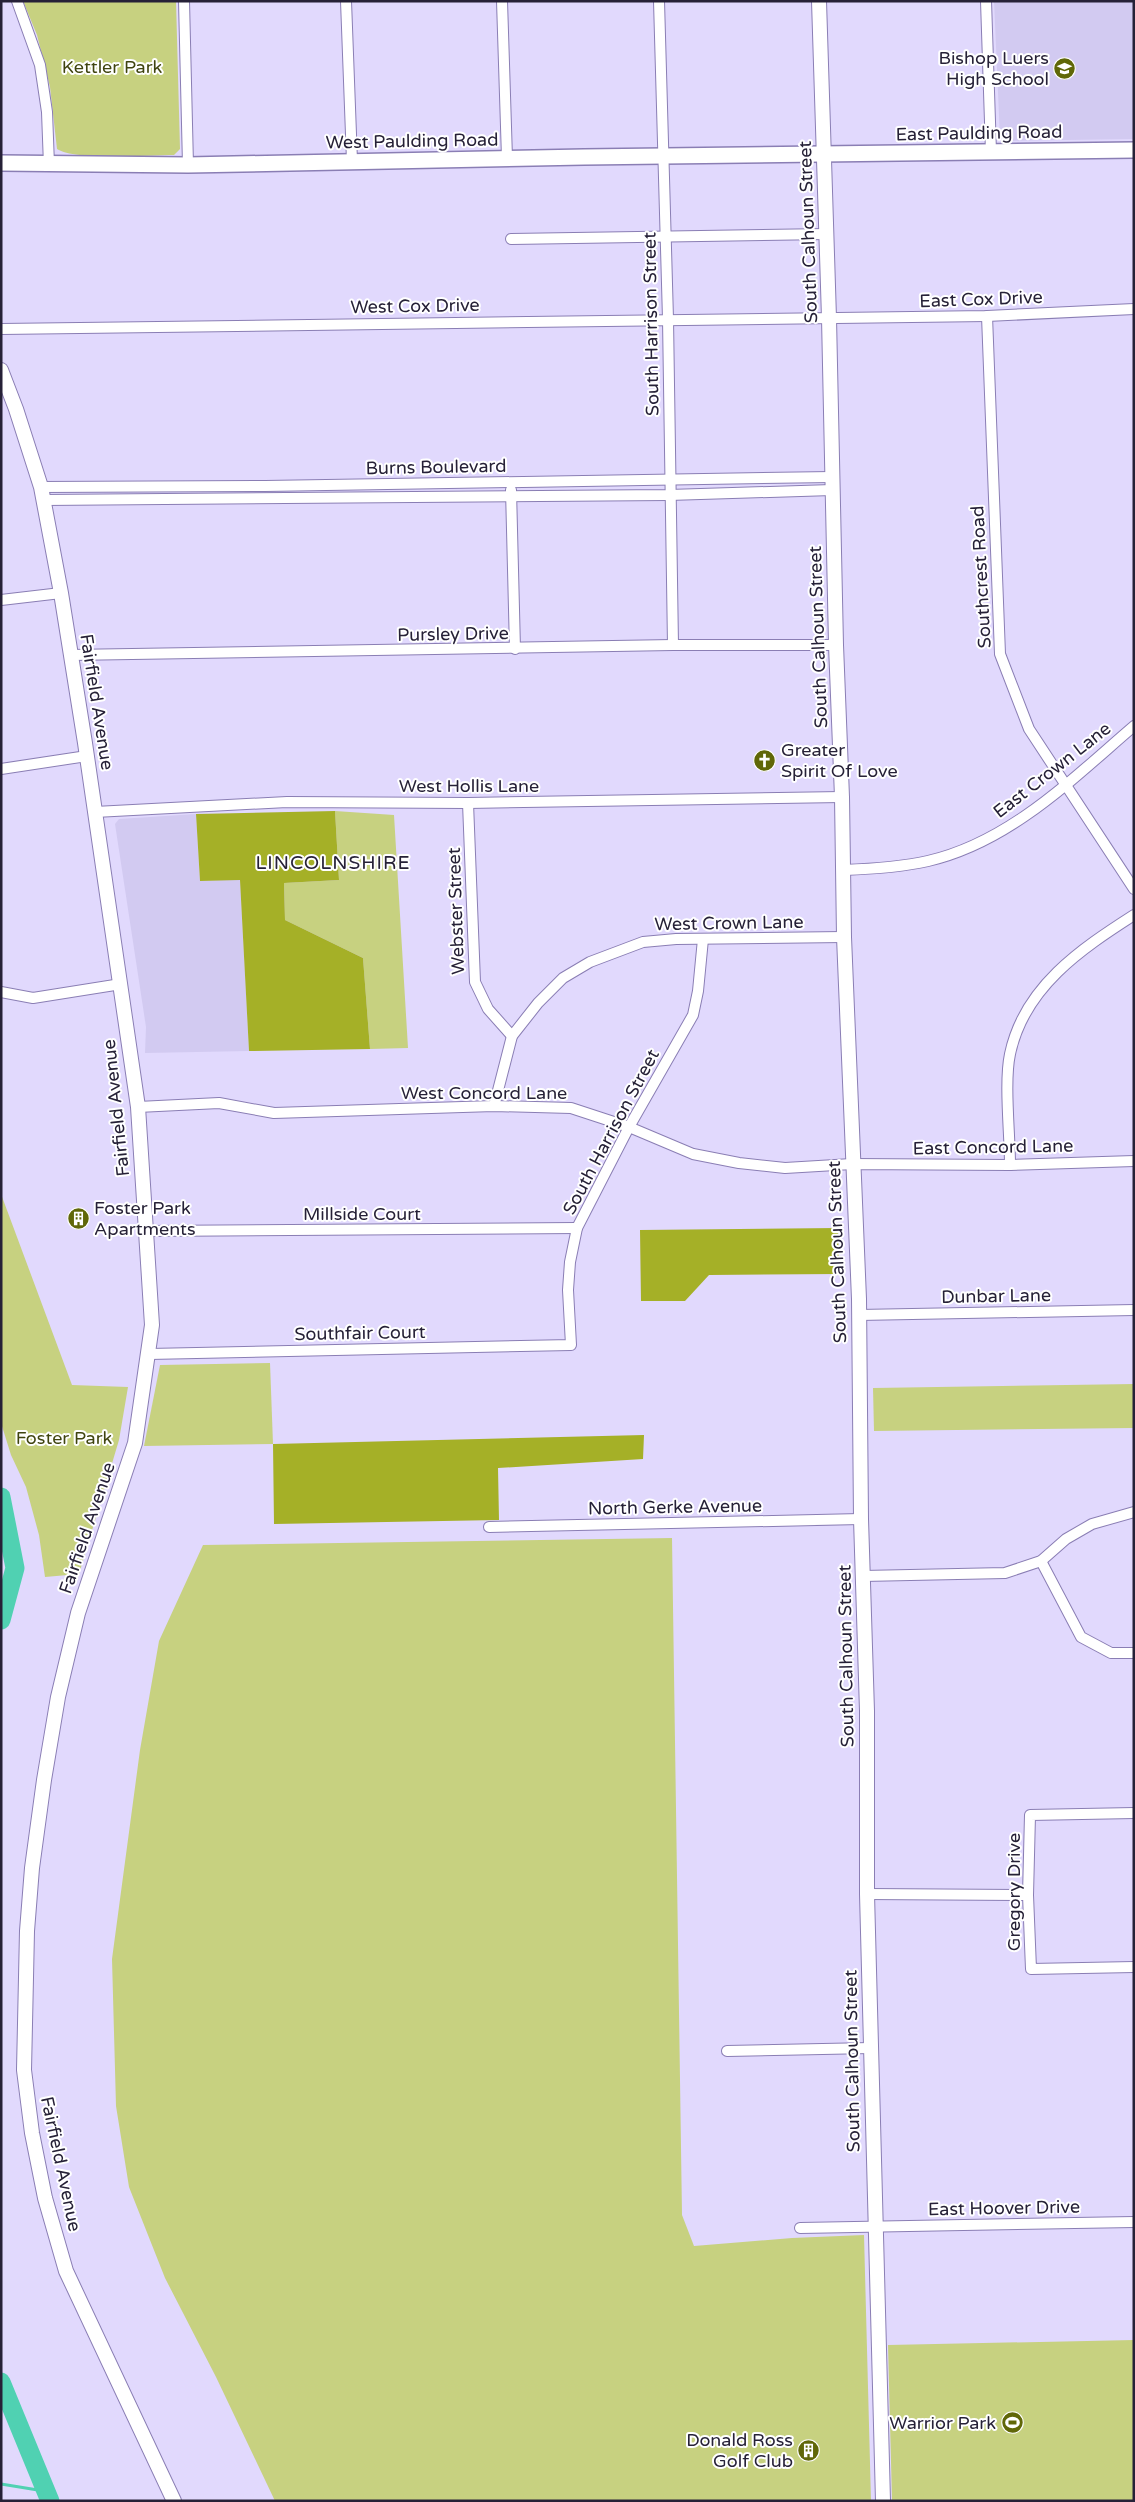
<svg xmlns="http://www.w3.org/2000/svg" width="1135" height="2502" font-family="'Varela Round',sans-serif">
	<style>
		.built { fill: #d2caf1 }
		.green { fill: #c7d180 }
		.forest { fill: #a5b027 }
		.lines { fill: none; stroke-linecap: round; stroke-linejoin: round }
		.stream { stroke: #50d1b2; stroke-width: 3 }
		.river { stroke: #50d1b2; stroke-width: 19 }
		.street-casing { stroke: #8a7eb4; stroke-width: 12 }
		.secondary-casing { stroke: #8a7eb4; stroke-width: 16 }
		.primary-casing { stroke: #8a7eb4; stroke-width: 18 }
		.street { stroke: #fff; stroke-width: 10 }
		.secondary { stroke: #fff; stroke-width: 14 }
		.primary { stroke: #fff; stroke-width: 15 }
		.labels { text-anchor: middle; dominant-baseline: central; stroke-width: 4; stroke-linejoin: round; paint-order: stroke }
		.poi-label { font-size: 18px; fill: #262137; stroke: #fff; text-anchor: end }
		.park-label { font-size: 18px; fill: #3f440f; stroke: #fff }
		.street-label { font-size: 18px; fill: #262137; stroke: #fff }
		.neighbourhood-label { font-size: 19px; letter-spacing: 1px; fill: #262137; stroke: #fff }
	</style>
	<rect width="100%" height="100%" fill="#e1d9fd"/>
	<g class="built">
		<polygon points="994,1 1134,1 1134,139 1004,141 1000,138"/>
		<polygon points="196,814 200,881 240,879 249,1051 145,1053 146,1027 115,824 119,819"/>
	</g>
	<g class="green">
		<path d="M23,1H176L180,149L174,155C148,155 76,161 57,149L50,87L37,35Z"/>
		<polygon points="335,811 394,815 408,1048 370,1049 363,958 285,920 284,883 339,880"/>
		<polygon points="1,1194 72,1385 128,1387 119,1440 79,1574 45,1577 39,1535 26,1487 11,1455 1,1423"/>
		<polygon points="270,1363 273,1444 144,1446 160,1365"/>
		<polygon points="1134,1384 1134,1428 874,1431 873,1388"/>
		<polygon points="672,1538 682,2215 694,2246 792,2238 864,2235 871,2501 275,2501 216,2377 165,2278 129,2187 116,2106 112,1959 140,1750 159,1641 203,1545"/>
		<polygon points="1134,2340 1134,2501 892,2501 888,2345"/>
	</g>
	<g class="forest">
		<polygon points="335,811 339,880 284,883 285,920 363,958 370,1049 249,1051 240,880 200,881 196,814"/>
		<polygon points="838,1228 839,1274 709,1275 685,1301 641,1301 640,1230"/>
		<polygon points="644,1435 643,1459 498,1468 499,1520 274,1524 273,1444"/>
	</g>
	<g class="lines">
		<polyline class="stream" points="1,2484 44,2491"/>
		<g class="river">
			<polyline points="1,1497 15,1568 1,1620"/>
			<polyline points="1,2382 50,2501"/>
		</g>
		<defs>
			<g id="street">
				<polyline points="17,1 40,65 47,112 49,165"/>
				<polyline points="184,1 188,165"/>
				<polyline points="346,1 352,161"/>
				<polyline points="502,1 507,158"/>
				<polyline points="659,1 668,319 673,645"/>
				<polyline points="986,1 991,152"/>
				<polyline points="511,239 827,234"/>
				<polyline points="987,316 1000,654 1029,729 1134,889"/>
				<polyline points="1,329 987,316 1134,309"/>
				<polyline points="41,487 265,486 832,477"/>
				<polyline points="511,490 515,649"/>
				<polyline points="43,500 669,495 832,490"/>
				<polyline points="1,600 61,593"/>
				<polyline points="70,655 673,645 836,645"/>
				<polyline points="1,769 87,756"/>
				<polyline points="468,803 475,982 488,1009 512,1036"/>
				<polyline points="95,812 287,802 468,803 842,797"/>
				<path d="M844,870C872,869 901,867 928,861C1010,842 1072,779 1134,726"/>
				<polyline points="1,992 33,998 121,984"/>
				<polyline points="494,1106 512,1036 538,1003 563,978 590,962 643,942 676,939 844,937"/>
				<polyline points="138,1107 219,1103 274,1113 494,1106 571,1108 629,1127 693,1154 739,1163 785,1168 852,1164 1010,1165 1134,1161"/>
				<path d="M1010,1165C1010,1134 1004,1082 1010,1054C1024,987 1081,949 1134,915"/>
				<polyline points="147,1231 577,1228"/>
				<polyline points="859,1315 1134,1310"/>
				<polyline points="149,1354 571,1345 568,1290 570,1262 577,1228 629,1127 693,1015 698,991 703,939"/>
				<polyline points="489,1527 861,1519"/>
				<polyline points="1041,1561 1081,1637 1111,1653 1134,1653"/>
				<polyline points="863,1576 1005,1573 1041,1561 1066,1539 1092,1524 1134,1512"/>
				<polyline points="1134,1813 1030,1815 1028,1895 1031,1969 1134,1967"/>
				<polyline points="867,1894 1028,1895"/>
				<polyline points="727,2051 871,2048"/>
				<polyline points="800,2228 1134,2222"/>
			</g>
			<g id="secondary">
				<polyline points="819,1 829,318 836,645 842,797 844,937 859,1299 861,1519 867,1711 867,1894 883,2501"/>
				<polyline points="1,370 16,409 41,487 61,593 85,743 138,1107 152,1325 135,1443 78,1613 58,1697 44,1780 32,1868 27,1931 24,2070 32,2133 45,2198 66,2271 174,2501"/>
			</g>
			<polyline id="primary" points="1,163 188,165 584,157 1134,150"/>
		</defs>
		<use href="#street" class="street-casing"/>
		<use href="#secondary" class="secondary-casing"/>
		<use href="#primary" class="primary-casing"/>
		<use href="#street" class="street"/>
		<use href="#secondary" class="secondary"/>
		<use href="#primary" class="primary"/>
	</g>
	<defs>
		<symbol id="school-disc" viewBox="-11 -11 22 22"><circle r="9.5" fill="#606708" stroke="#fff"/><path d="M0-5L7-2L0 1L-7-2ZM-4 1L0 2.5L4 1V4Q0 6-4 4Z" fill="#fff"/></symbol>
		<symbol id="church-disc" viewBox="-11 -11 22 22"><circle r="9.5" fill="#606708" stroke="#fff"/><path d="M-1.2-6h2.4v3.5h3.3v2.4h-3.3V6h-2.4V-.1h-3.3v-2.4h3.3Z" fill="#fff"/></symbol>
		<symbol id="building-disc" viewBox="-11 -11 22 22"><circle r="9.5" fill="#606708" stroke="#fff"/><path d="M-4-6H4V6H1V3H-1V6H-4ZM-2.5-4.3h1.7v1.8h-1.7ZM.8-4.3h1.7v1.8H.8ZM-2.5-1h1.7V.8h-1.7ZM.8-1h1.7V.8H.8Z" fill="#fff"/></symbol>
		<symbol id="stadium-disc" viewBox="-11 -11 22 22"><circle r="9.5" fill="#606708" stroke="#fff"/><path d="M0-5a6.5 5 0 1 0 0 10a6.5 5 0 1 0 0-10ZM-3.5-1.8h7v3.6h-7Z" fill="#fff"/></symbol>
	</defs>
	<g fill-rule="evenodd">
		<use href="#school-disc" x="1052" y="56" width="25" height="25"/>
		<use href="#church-disc" x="752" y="748" width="25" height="25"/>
		<use href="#building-disc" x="66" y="1206" width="25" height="25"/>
		<use href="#stadium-disc" x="1000" y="2410" width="25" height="25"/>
		<use href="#building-disc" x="796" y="2438" width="25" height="25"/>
	</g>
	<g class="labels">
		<g class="poi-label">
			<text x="1049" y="58">Bishop Luers<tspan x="1049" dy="21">High School</tspan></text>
			<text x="781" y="750" text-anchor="start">Greater<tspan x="781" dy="21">Spirit Of Love</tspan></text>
			<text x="94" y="1208" text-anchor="start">Foster Park<tspan x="94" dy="21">Apartments</tspan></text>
			<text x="996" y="2423">Warrior Park</text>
			<text x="793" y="2440">Donald Ross<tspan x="793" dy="21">Golf Club</tspan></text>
		</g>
		<g class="park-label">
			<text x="112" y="67">Kettler Park</text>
			<text x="64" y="1438">Foster Park</text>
		</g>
		<g class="street-label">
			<text transform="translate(979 133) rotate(-1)">East Paulding Road</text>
			<text transform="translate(412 141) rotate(-1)">West Paulding Road</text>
			<text transform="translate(808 232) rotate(-92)">South Calhoun Street</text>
			<text transform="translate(981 299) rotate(-2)">East Cox Drive</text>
			<text transform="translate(415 306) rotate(-1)">West Cox Drive</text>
			<text transform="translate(651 324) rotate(-91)">South Harrison Street</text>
			<text transform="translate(436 467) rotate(-1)">Burns Boulevard</text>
			<text transform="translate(981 577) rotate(-93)">Southcrest Road</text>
			<text transform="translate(453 634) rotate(-1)">Pursley Drive</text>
			<text transform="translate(818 637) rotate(-92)">South Calhoun Street</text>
			<text transform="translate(97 702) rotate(81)">Fairfield Avenue</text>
			<text transform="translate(1052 770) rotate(-38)">East Crown Lane</text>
			<text x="469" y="786">West Hollis Lane</text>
			<text transform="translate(456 911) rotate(-92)">Webster Street</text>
			<text transform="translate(729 923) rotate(-1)">West Crown Lane</text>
			<text x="484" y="1093">West Concord Lane</text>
			<text transform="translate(116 1108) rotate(-96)">Fairfield Avenue</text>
			<text transform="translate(611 1132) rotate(-62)">South Harrison Street</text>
			<text transform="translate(993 1147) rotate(-1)">East Concord Lane</text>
			<text x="362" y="1214">Millside Court</text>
			<text transform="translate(837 1252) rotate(-92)">South Calhoun Street</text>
			<text transform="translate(996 1296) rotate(-1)">Dunbar Lane</text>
			<text transform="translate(360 1333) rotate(-1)">Southfair Court</text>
			<text transform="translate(675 1507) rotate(-1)">North Gerke Avenue</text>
			<text transform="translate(87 1528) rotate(-71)">Fairfield Avenue</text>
			<text transform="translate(846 1656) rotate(-91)">South Calhoun Street</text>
			<text transform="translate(1014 1892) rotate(-90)">Gregory Drive</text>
			<text transform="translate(852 2061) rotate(-91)">South Calhoun Street</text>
			<text transform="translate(61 2164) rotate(78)">Fairfield Avenue</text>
			<text transform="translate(1004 2208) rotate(-1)">East Hoover Drive</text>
		</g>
		<g class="neighbourhood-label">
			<text x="333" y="863">LINCOLNSHIRE</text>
		</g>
	</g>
	<rect width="1135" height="2502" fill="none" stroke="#262137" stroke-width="5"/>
</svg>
